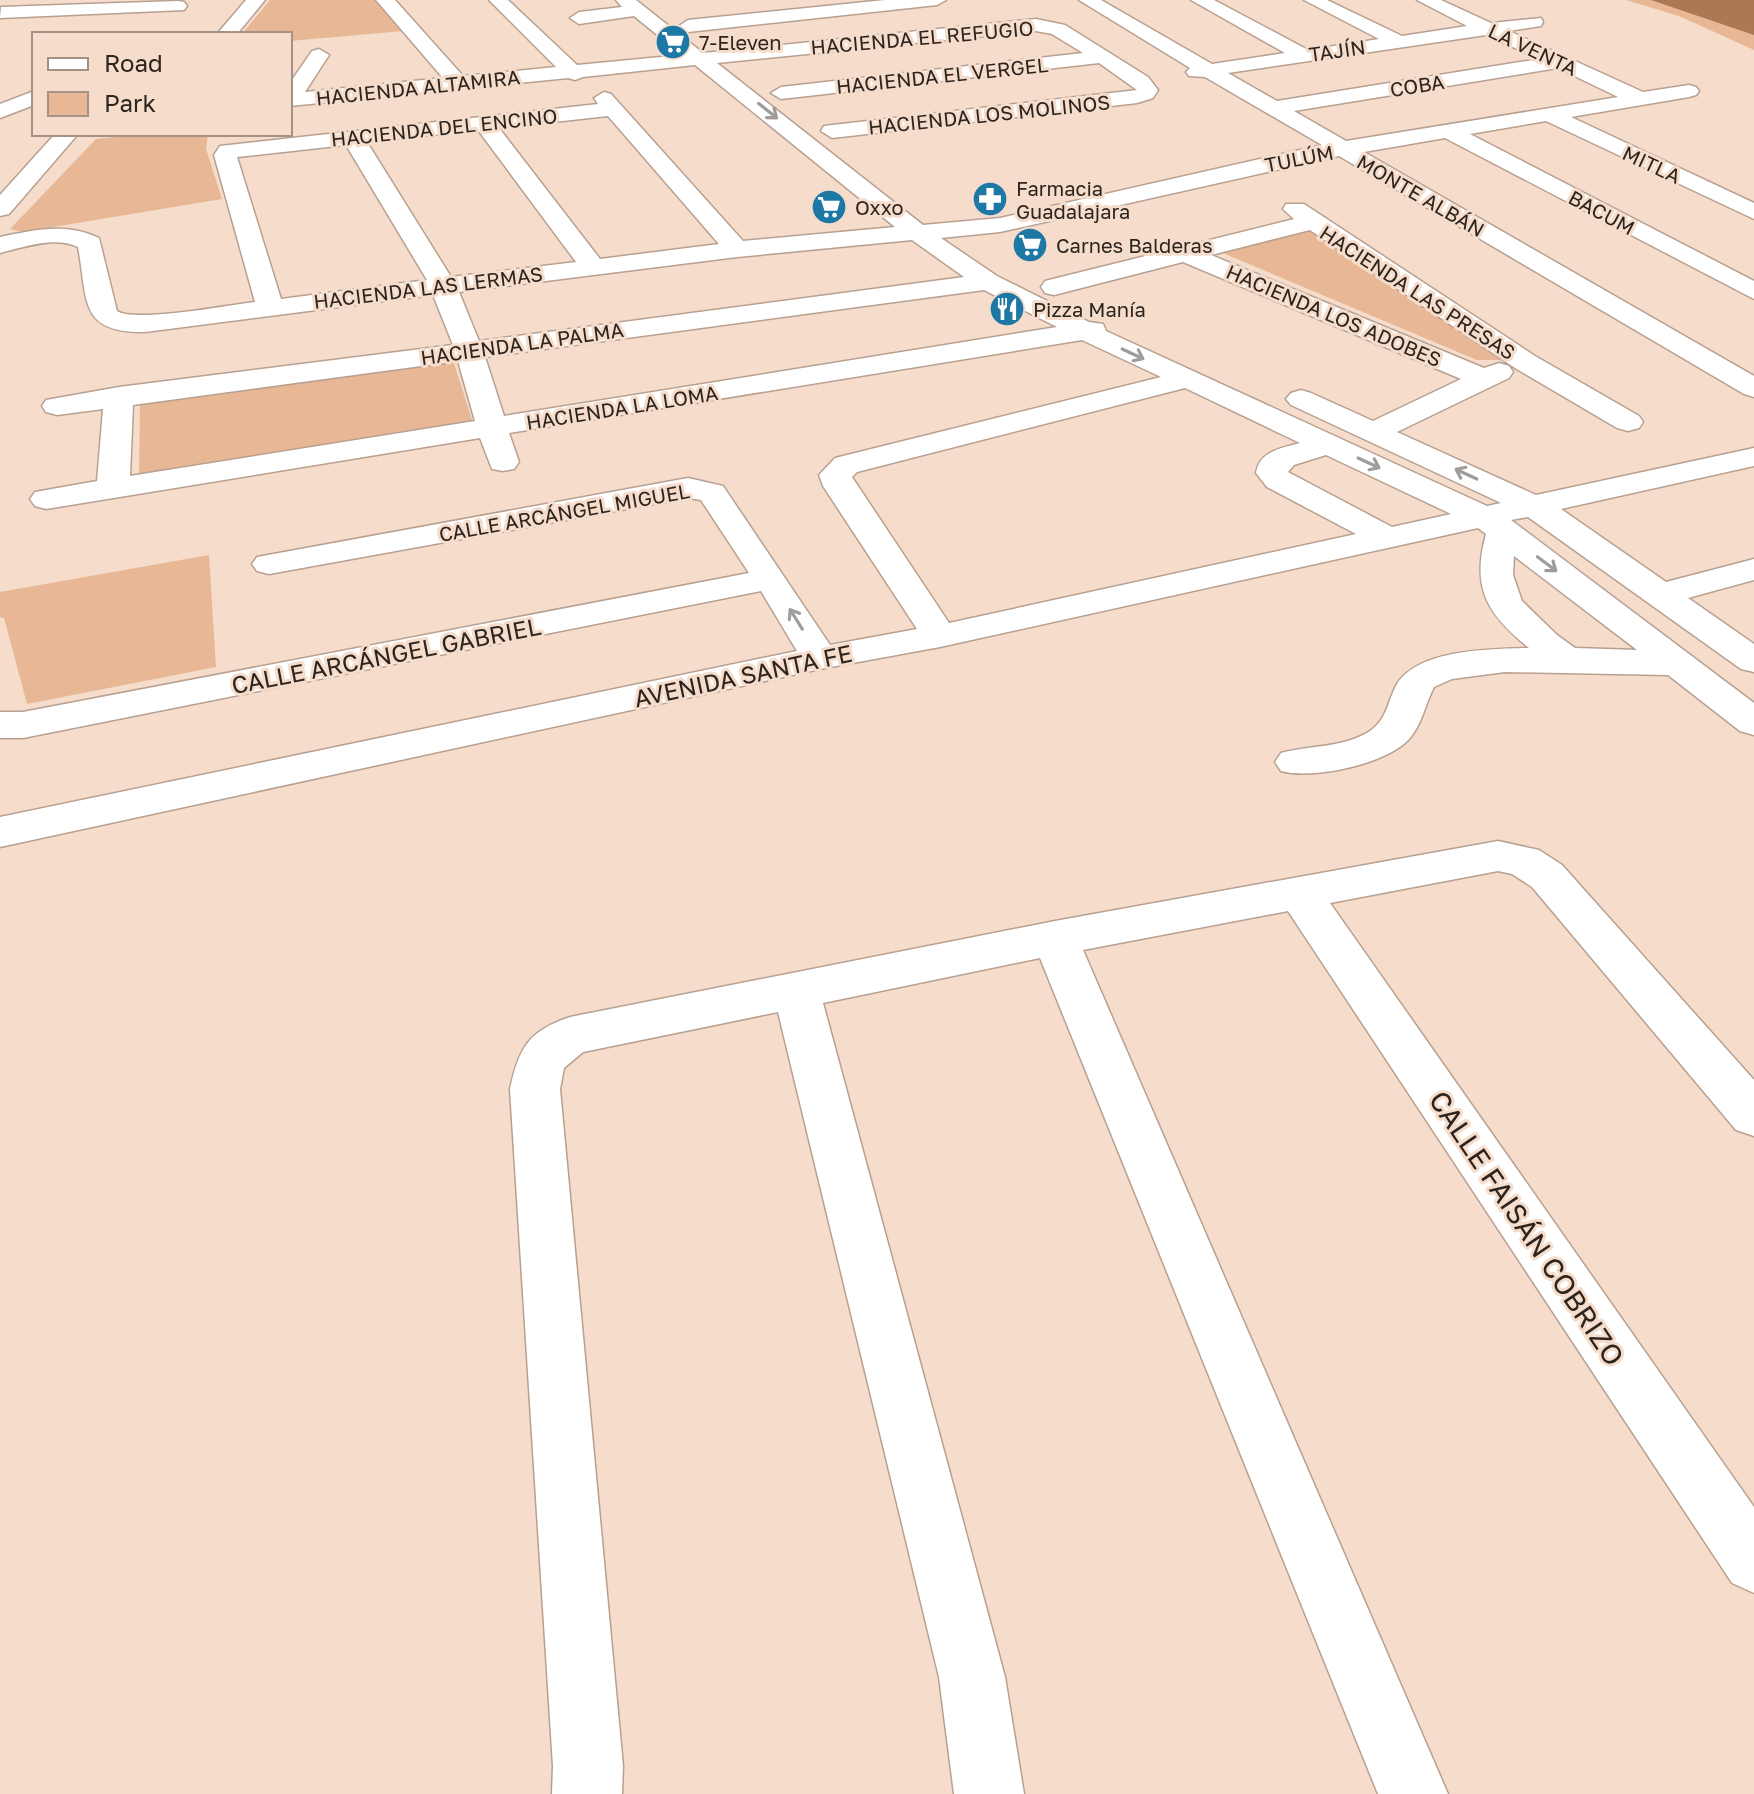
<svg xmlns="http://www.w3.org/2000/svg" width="1754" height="1794" font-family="'Golos Text',sans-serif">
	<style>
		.green { fill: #e8b896 }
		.water { fill: #ab7852 }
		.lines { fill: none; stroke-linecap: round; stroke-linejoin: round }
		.minor-casing { stroke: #b8a090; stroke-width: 3 }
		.minor { fill: #fff; fill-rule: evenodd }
		.oneway { stroke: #a09c9a }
		.labels { text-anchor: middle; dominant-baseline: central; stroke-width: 6; stroke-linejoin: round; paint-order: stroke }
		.far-street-label { font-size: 20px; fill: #2d241e; stroke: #f5dccb }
		.far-poi-label { font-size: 20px; fill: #2d241e; stroke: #f5dccb; text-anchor: start }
		.street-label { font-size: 24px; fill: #2d241e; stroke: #f5dccb }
		.near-street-label { font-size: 28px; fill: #2d241e; stroke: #f5dccb }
	</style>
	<rect width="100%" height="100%" fill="#f5dccb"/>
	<g class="green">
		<polygon points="270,0 376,0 403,31 290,41 290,34 242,34"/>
		<polygon points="1626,0 1754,0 1754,50 1679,16"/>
		<polygon points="142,134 208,134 206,149 222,199 23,232 10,229 96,139"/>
		<polygon points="1313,229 1497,349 1501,360 1477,360 1218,251"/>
		<polygon points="453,360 473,423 139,478 140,402"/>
		<polygon points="209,555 216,667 27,704 4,618 0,617 0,592"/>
	</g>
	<polygon class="water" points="1651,0 1754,0 1754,35"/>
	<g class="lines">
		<defs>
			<g id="minor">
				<polygon points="246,0 265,0 237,34 217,34"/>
				<path d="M376,0H395L463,76L556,67L489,0H508L577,65L682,55L634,16L579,24L570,18L579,12L622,7L616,0H636L703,53L1036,19L1065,25L1148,77L1158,90L1153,98L1137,103L832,138L821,131L824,126L1137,90L1099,63L781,99L771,93L781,87L1083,53L1052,34L1036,31L717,63L923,225L1000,218L1322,145L1205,77L1189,76L1186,72L1190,68L1079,0H1101L1212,64L1285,53L1191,0H1214L1308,50L1379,39L1304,0H1327L1402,36L1467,26L1417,0H1441L1491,23L1541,18L1543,22L1541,26L1509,31L1643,92L1689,85L1696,87L1699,91L1696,95L1689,97L1571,117L1754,203V219L1546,121L1470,134L1754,281V299L1445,138L1364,152L1754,376V397L1744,394L1339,156L1000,232L941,238L997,276L1089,322L1103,324L1106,331L1487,506L1501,503L1291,405L1286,399L1291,393L1301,390L1311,393L1373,421L1461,379L1183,262L1054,295L1045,293L1041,287L1045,281L1294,219L1283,209L1286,204H1304L1535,356L1639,416L1643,422L1639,428L1628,431L1617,428L1515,368L1310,230L1211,255L1484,368L1499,363L1509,366L1513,372L1509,378L1397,432L1536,495L1754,448V466L1561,509L1666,582L1754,559V580L1688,598L1754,644V672L1741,669L1528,517L1511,520L1754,703V735L1740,731L1668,675L1505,672L1452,679L1434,687C1425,704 1423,722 1410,738C1388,764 1313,780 1281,771L1275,762L1281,753C1310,745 1344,748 1370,731C1388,718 1387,702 1397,684C1419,649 1491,649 1529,648C1487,614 1471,588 1486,534L1478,528L940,647L820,669L0,847V817L797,651L761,591L23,738H0V712H23L749,573L701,500L688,498L269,574L257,571L252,564L257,557L688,478L723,486L830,645L917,629L823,486L819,475L835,458L1161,377L1082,340L509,433L519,462L514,469L503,471L492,469L480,438L46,509L35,506L30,499L35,492L97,481L103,409L57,415L46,412L42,406L46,400L119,387L453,345L433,295L145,332C78,333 88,300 78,247C55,236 24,247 0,253V237C34,230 66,222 99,238L117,311C136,323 228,305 255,302L214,155L220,146L598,104L594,98L604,92L611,94L743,241L895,227L695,65L583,77L575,80L568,78L290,106V83L312,51L319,49L329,55L305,92L443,78ZM1486,35L1539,59L1277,101L1228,73ZM1558,68L1618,97L1346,141L1294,111ZM608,116L719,244L600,259L499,128ZM478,130L576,262L451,277L367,142ZM346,145L427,280L281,299L237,157ZM912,240L964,277L479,341L459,292L737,257ZM984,290L1057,327L504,416L485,357ZM458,361L475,421L130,476L133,405ZM1185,388L1300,443C1282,448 1259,451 1256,473L1267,487L1356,534L949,623L852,477L857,472ZM1326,455L1451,514L1392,527L1288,472L1294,465ZM1514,556L1637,650L1575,648L1557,635L1522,601L1513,575Z"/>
				<polygon points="885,0 946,0 937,5 688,32 679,26 688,20"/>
				<polygon points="178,1 184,2 187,6 184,10 0,18 1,7"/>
				<polygon points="34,91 34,105 0,118 0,104"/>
				<polygon points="55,134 78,134 9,214 0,216 0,195"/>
				<path d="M1498,841L1539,850L1562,865L1754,1080V1136L1736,1130L1532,887L1512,874L1498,871L1330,903L1754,1507V1593L1732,1583L1288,911L1083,950L1448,1794H1378L1040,958L823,1003L1005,1677L1024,1794H954L939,1677L778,1012L583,1052L564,1068L560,1089L623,1766L622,1794H552L553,1766L510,1089C519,1048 528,1031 570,1017L1055,921Z"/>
			</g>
		</defs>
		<use href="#minor" class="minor-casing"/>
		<use href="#minor" class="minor"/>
	</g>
	<defs><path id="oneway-shaft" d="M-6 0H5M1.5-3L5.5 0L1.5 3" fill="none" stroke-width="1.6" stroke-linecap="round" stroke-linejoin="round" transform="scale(2)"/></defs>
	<g class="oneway">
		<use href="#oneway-shaft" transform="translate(768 111) rotate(39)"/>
		<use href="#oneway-shaft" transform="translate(1133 354) rotate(25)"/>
		<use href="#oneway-shaft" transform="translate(1369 463) rotate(25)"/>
		<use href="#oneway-shaft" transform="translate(1466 474) rotate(-155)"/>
		<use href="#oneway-shaft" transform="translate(1547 564) rotate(37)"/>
		<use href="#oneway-shaft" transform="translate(796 619) rotate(-122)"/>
	</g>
	<defs>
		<symbol id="supermarket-disc" viewBox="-11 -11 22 22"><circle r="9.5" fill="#1d78a6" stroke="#f5dccb"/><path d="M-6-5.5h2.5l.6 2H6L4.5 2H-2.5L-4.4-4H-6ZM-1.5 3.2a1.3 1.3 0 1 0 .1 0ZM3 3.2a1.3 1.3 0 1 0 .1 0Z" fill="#fff"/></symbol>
		<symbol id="pharmacy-disc" viewBox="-11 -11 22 22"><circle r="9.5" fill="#1d78a6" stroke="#f5dccb"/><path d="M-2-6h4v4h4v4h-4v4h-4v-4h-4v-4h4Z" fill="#fff"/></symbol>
		<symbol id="restaurant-disc" viewBox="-11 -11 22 22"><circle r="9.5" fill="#1d78a6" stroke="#f5dccb"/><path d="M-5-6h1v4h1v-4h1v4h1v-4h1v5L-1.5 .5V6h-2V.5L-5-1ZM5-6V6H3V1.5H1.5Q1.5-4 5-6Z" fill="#fff"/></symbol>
	</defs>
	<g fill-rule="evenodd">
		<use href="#supermarket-disc" x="653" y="22" width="40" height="40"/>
		<use href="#pharmacy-disc" x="970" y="179" width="40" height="40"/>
		<use href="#supermarket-disc" x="809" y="187" width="40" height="40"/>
		<use href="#supermarket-disc" x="1010" y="225" width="40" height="40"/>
		<use href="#restaurant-disc" x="987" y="289" width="40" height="40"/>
	</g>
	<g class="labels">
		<g class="far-street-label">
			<text transform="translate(922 37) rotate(-5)">HACIENDA EL REFUGIO</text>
			<text transform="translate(1533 49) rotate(25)">LA VENTA</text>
			<text transform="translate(1337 50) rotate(-8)">TAJÍN</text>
			<text transform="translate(942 75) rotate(-6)">HACIENDA EL VERGEL</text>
			<text transform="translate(1417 85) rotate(-9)">COBA</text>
			<text transform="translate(418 87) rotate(-6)">HACIENDA ALTAMIRA</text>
			<text transform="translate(989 114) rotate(-6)">HACIENDA LOS MOLINOS</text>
			<text transform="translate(444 127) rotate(-6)">HACIENDA DEL ENCINO</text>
			<text transform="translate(1299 158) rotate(-11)">TULÚM</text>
			<text transform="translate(1652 164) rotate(25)">MITLA</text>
			<text transform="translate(1421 195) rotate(30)">MONTE ALBÁN</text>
			<text transform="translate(1602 212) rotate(28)">BACUM</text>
			<text transform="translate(428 287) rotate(-7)">HACIENDA LAS LERMAS</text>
			<text transform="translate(1418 292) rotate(33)">HACIENDA LAS PRESAS</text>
			<text transform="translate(1334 315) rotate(23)">HACIENDA LOS ADOBES</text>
			<text transform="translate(522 343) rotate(-8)">HACIENDA LA PALMA</text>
			<text transform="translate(622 407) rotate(-9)">HACIENDA LA LOMA</text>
			<text transform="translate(564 512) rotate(-10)">CALLE ARCÁNGEL MIGUEL</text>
		</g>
		<g class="far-poi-label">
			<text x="699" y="42">7-Eleven</text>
			<text x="1016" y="188">Farmacia<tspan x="1016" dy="23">Guadalajara</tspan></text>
			<text x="855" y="207">Oxxo</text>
			<text x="1056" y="245">Carnes Balderas</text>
			<text x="1033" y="309">Pizza Manía</text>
		</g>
		<g class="street-label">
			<text transform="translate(386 655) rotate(-11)">CALLE ARCÁNGEL GABRIEL</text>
			<text transform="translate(743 675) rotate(-12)">AVENIDA SANTA FE</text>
		</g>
		<g class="near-street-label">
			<text transform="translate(1527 1228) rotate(56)">CALLE FAISÁN COBRIZO</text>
		</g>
	</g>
	<rect x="32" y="32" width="260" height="104" fill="#f5dccb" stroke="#a59286" stroke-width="2"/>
	<rect x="48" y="58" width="40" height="12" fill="#ffffff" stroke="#a59286" stroke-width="2"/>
	<text x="104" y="72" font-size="24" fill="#2d241e">Road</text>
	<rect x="48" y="92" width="40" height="24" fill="#e8b896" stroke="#a59286" stroke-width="2"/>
	<text x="104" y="112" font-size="24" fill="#2d241e">Park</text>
</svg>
